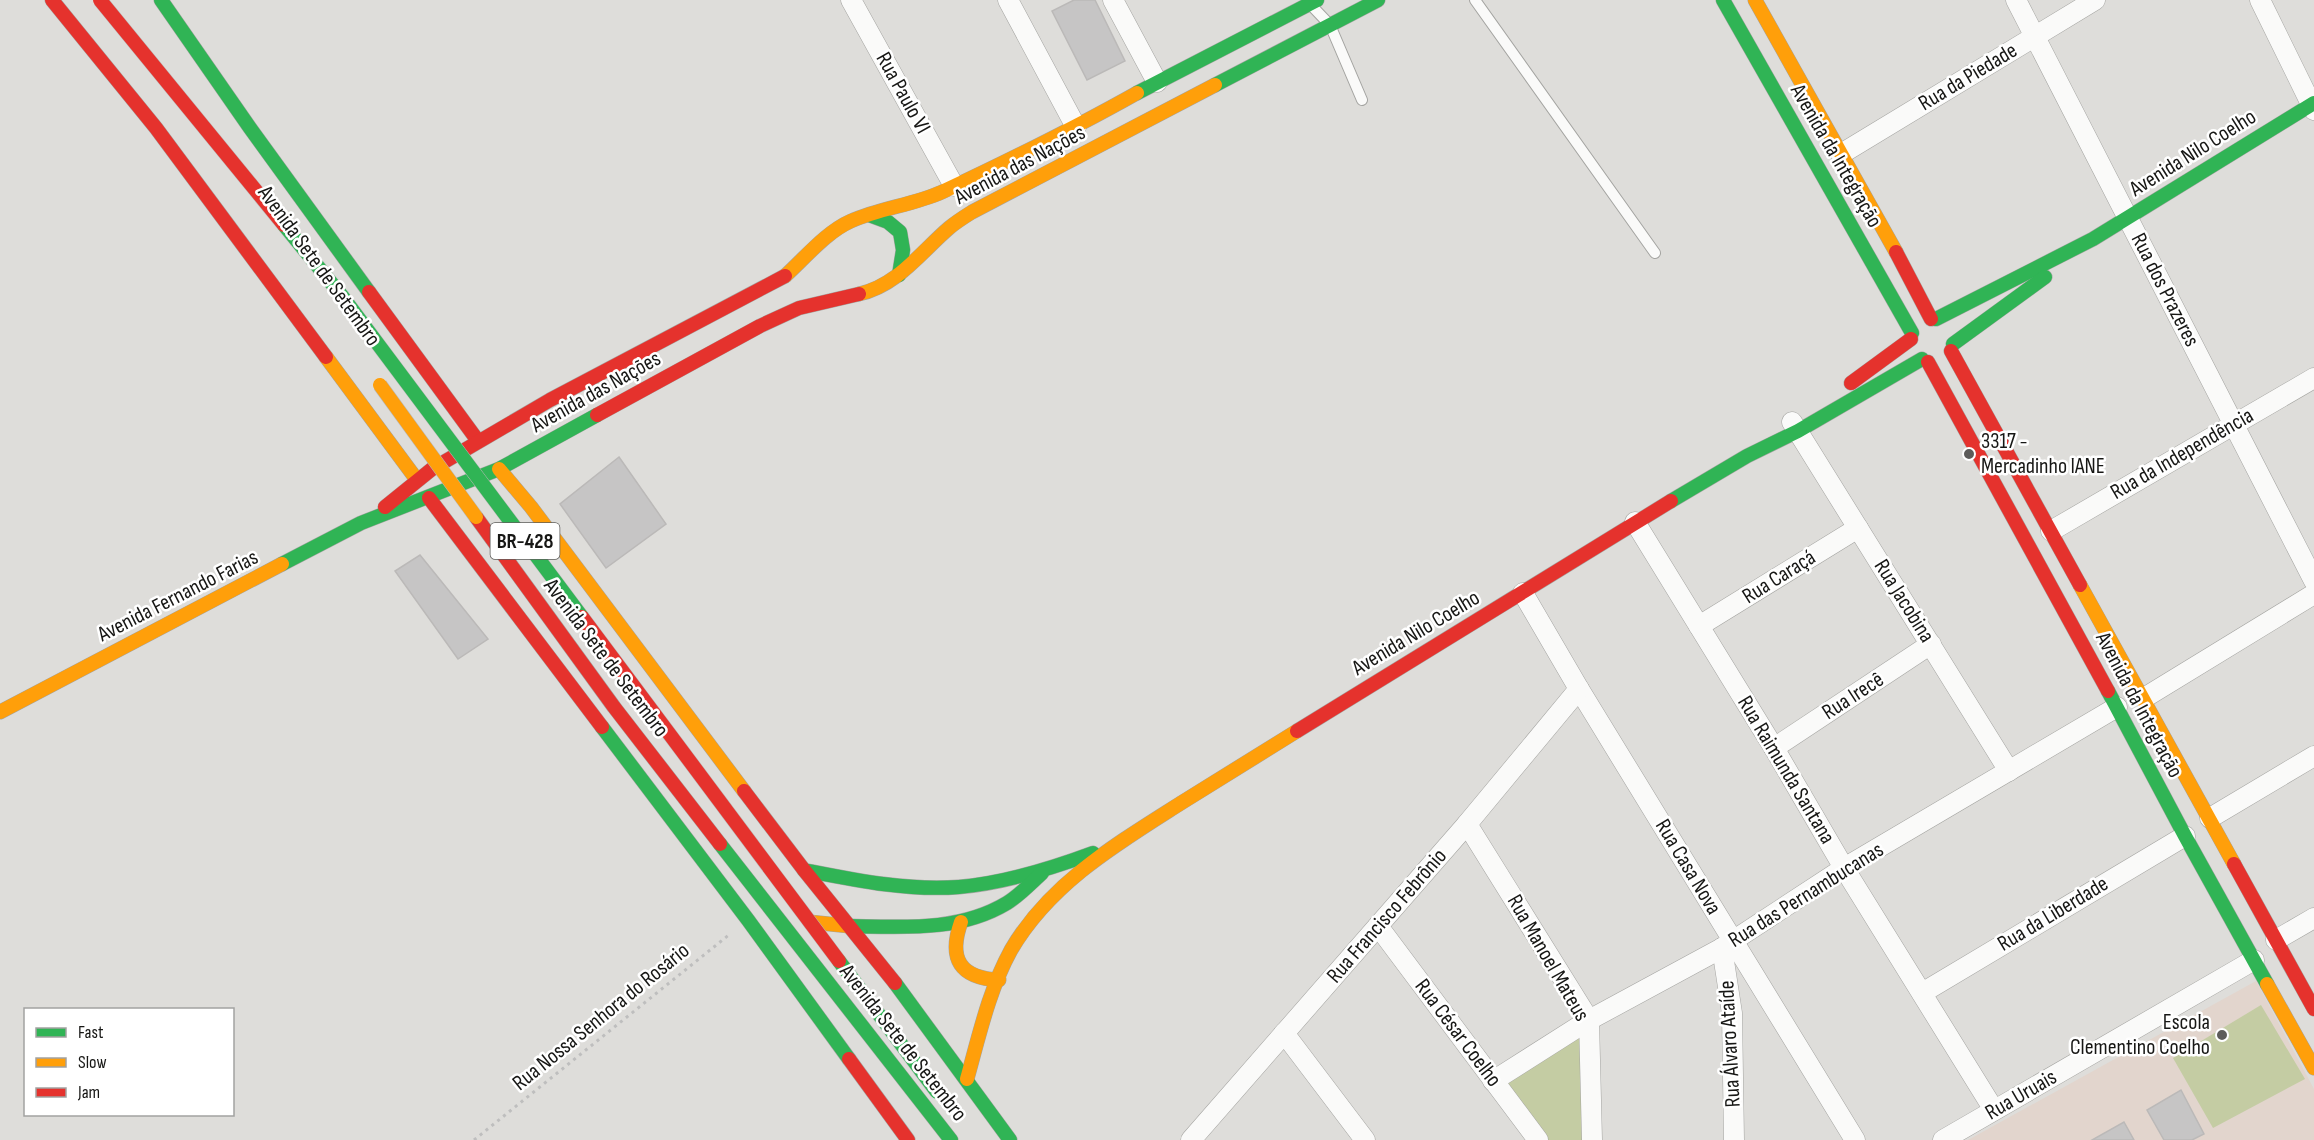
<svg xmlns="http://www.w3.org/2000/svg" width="2314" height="1140" font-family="'Sofia Sans Condensed',sans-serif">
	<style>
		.education { fill: #e2d5cd }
		.green { fill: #c4cca3 }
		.building { fill: #c6c5c5; stroke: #bbb9b8; stroke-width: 1.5 }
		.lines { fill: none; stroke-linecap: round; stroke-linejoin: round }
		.lane-casing { stroke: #a4a4a1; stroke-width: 12 }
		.street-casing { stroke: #a4a4a1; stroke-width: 21 }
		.fast-casing { stroke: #a4a4a1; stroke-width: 15 }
		.slow-casing { stroke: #a4a4a1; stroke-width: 15 }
		.jam-casing { stroke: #a4a4a1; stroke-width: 15 }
		.path { stroke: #bebebe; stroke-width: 3; stroke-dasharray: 3 4.5; stroke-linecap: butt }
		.lane { stroke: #fafaf9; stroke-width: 10 }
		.street { stroke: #fafaf9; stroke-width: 20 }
		.fast { stroke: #30b455; stroke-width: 14 }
		.slow { stroke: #ff9f0a; stroke-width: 14 }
		.jam { stroke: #e5322d; stroke-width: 14 }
		.fast-bridge-casing { stroke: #b8b8b6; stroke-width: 15; stroke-linecap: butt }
		.slow-bridge-casing { stroke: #b8b8b6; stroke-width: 15; stroke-linecap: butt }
		.jam-bridge-casing { stroke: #b8b8b6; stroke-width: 15; stroke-linecap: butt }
		.fast-bridge { stroke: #30b455; stroke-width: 14 }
		.slow-bridge { stroke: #ff9f0a; stroke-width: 14 }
		.jam-bridge { stroke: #e5322d; stroke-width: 14 }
		.poi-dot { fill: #5d5c5a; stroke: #fff; stroke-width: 2 }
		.labels { text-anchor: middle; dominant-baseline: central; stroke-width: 5; stroke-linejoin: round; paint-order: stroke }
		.shield { fill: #fff; stroke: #5d5d5b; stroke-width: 1.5 }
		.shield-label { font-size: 21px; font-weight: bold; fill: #171715 }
		.street-label { font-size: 22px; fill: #171715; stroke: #fff }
		.poi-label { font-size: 22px; fill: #171715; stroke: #fff; text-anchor: start }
	</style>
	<rect width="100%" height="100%" fill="#deddda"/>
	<polygon class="education" points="2256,981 2314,1089 2314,1140 1968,1140"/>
	<g class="green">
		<polygon points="2261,1005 2305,1079 2213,1128 2173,1058"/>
		<polygon points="1586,1026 1589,1140 1548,1140 1507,1082"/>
	</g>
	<g class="building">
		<polygon points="1074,0 1095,0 1125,61 1087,80 1052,11"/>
		<polygon points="619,457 666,524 606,568 560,504"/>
		<polygon points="420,555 488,639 458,659 395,571"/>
		<polygon points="2181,1090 2204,1134 2192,1140 2164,1140 2147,1110"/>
		<polygon points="2124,1122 2134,1140 2092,1140"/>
	</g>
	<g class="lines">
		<defs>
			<g id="lane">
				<polyline points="1475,0 1655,253"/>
				<polyline points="1310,4 1330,25 1362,100"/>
			</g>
			<g id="street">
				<polyline points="851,0 954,186"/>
				<polyline points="1008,0 1076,127"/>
				<polyline points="1113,0 1157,82"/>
				<polyline points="2016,0 2314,581"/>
				<polyline points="2260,0 2314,110"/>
				<polyline points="1841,154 2095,0"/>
				<polyline points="1792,422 2009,771"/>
				<polyline points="1635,522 1774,748 1844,868 1994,1110"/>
				<polyline points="2051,531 2314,378"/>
				<polyline points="1523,593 1579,689 1855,1140"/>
				<polyline points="1699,626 1858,528"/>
				<polyline points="2144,698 2314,594"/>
				<polyline points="1774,748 1931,644"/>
				<polyline points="2210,818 2314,756"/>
				<polyline points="1467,824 1589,1020 1592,1140"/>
				<polyline points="1378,926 1538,1140"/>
				<polyline points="2276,940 2314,918"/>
				<polyline points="1722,948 1732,1013 1734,1140"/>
				<polyline points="1922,993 2185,836"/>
				<polyline points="1284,1033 1365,1140"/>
				<polyline points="1493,1081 1589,1020 1722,948 1844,868 2117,707"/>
				<polyline points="1191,1140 1467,824 1579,689"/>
				<polyline points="1943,1140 2254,960"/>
			</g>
			<g id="fast">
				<polyline points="161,0 250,128 369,292"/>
				<polyline points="1723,0 1912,333"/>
				<polyline points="1215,85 1378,0"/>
				<polyline points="1137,93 1317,0"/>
				<polyline points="869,215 888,222 900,232 903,250 899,275"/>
				<polyline points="1936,319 2093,239 2314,103"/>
				<polyline points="1953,344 2045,277"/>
				<polyline points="1671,501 1747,456 1798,431 1922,359"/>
				<polyline points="282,564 361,523 499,469 597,415"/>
				<polyline points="2108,691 2185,836 2267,984"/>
				<polyline points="602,727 748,920 849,1059"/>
				<polyline points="720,844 951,1140"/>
				<path d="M804,870C855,880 907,891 959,887C1005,883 1050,869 1093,853"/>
				<path d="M849,926C903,927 959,932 1007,903C1020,895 1031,883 1042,873"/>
				<polyline points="895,983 1010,1140"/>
			</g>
			<g id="slow">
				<polyline points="1755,0 1896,252"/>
				<path d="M785,276C805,258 826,232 851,221C880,208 913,205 942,192C1008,161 1073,129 1137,93"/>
				<path d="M859,294C897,286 921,252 949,228C956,222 964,217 972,212L1215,85"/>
				<polyline points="326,357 417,480"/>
				<polyline points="499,469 531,507 744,791"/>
				<polyline points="2080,585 2234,864"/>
				<polyline points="0,712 282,564"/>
				<polyline points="810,922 849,926"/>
				<path d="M961,922C948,959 960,978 999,980"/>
				<polyline points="2267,984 2314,1068"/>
				<path d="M967,1079C979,1036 989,990 1011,950C1050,883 1118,843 1181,803C1220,779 1259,755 1297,731"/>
			</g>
			<g id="jam">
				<polyline points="52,0 156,128 326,357"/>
				<polyline points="1896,252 1931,319"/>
				<polyline points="369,292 478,441"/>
				<polyline points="1951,351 2080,585"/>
				<polyline points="1928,362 2108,691"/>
				<polyline points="1851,383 1911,339"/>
				<polyline points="597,415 760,326 799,308 859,294"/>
				<polyline points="429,498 602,727"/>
				<polyline points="385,507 432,469 550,400 785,276"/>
				<polyline points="476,517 614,707 720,844"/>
				<polyline points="1297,731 1671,501"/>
				<polyline points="744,791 804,870 895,983"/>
				<polyline points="2234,864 2314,1009"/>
				<polyline points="849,1059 908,1140"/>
			</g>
		</defs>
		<use href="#lane" class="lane-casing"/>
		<use href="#street" class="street-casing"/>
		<use href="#fast" class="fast-casing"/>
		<use href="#slow" class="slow-casing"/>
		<use href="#jam" class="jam-casing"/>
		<polyline class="path" points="474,1140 730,934"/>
		<use href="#lane" class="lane"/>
		<use href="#street" class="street"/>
		<use href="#fast" class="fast"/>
		<use href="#slow" class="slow"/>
		<use href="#jam" class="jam"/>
		<defs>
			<g id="fast-bridge">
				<polyline points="284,225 342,296 582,617"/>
				<polyline points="839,961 937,1092"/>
			</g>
			<polyline id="slow-bridge" points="380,385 476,517"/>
			<g id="jam-bridge">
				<polyline points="100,0 284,225"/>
				<polyline points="582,617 839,961"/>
			</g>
		</defs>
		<use href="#fast-bridge" class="fast-bridge-casing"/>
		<use href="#slow-bridge" class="slow-bridge-casing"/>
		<use href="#jam-bridge" class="jam-bridge-casing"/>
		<use href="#fast-bridge" class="fast-bridge"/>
		<use href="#slow-bridge" class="slow-bridge"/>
		<use href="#jam-bridge" class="jam-bridge"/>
	</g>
	<g class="poi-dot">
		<circle cx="1969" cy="454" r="6"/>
		<circle cx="2222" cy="1035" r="6"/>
	</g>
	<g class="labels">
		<rect class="shield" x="490.5" y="523" width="69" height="36" rx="4.5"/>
		<g class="shield-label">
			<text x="525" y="541">BR-428</text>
		</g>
		<g class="street-label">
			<text transform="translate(1968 77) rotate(-31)">Rua da Piedade</text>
			<text transform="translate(903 93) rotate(61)">Rua Paulo VI</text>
			<text transform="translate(2193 153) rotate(-32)">Avenida Nilo Coelho</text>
			<text transform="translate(1836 156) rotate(60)">Avenida da Integração</text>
			<text transform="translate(1020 165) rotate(-28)">Avenida das Nações</text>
			<text transform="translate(319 266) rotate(54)">Avenida Sete de Setembro</text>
			<text transform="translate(2165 290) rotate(63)">Rua dos Prazeres</text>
			<text transform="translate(596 392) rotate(-29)">Avenida das Nações</text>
			<text transform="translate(2182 454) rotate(-30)">Rua da Independência</text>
			<text transform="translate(1779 577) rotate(-32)">Rua Caraçá</text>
			<text transform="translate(178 596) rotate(-27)">Avenida Fernando Farias</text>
			<text transform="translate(1904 601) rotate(58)">Rua Jacobina</text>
			<text transform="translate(1416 633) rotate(-31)">Avenida Nilo Coelho</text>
			<text transform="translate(606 658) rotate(53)">Avenida Sete de Setembro</text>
			<text transform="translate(1853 696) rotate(-33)">Rua Irecê</text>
			<text transform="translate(2139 705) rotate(62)">Avenida da Integração</text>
			<text transform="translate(1786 770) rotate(59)">Rua Raimunda Santana</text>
			<text transform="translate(1688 867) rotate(59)">Rua Casa Nova</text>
			<text transform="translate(1806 895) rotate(-32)">Rua das Pernambucanas</text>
			<text transform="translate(2053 914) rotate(-31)">Rua da Liberdade</text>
			<text transform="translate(1387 916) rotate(-49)">Rua Francisco Febrônio</text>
			<text transform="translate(1548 958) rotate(60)">Rua Manoel Mateus</text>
			<text transform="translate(601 1017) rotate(-39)">Rua Nossa Senhora do Rosário</text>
			<text transform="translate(1458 1033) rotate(53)">Rua César Coelho</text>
			<text transform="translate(903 1043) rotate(52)">Avenida Sete de Setembro</text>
			<text transform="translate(1730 1044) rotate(-93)">Rua Álvaro Ataíde</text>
			<text transform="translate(2021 1095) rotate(-30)">Rua Uruais</text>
		</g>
		<g class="poi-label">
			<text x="1981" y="441">3317 -<tspan x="1981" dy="25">Mercadinho IANE</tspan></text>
			<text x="2210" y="1022" text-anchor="end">Escola<tspan x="2210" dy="25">Clementino Coelho</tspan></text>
		</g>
	</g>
	<rect x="24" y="1008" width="210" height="108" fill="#ffffff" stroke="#a2a2a1" stroke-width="1.5"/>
	<rect x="36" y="1028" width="30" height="9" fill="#30b455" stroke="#a2a2a1" stroke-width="1.5"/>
	<text x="78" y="1038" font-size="18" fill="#171715">Fast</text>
	<rect x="36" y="1058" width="30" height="9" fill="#ff9f0a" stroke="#a2a2a1" stroke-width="1.5"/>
	<text x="78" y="1068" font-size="18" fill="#171715">Slow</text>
	<rect x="36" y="1088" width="30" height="9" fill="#e5322d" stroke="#a2a2a1" stroke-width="1.5"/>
	<text x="78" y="1098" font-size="18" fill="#171715">Jam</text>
</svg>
